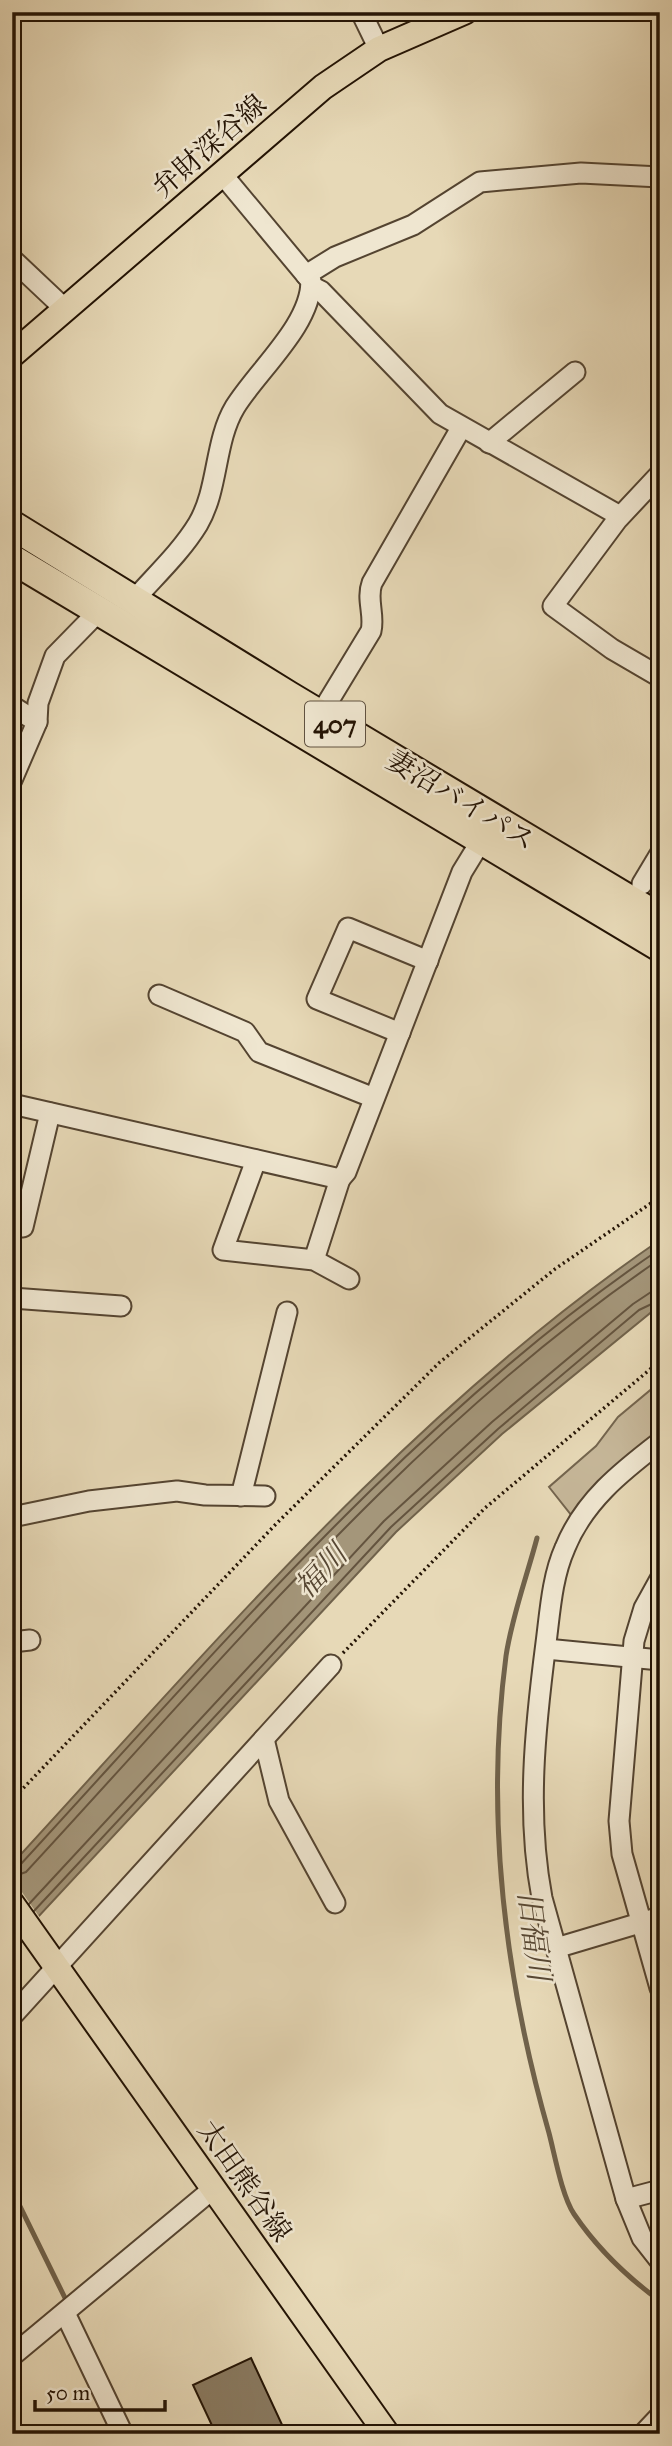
<svg xmlns="http://www.w3.org/2000/svg" width="672" height="2446" font-family="'IM FELL Great Primer','Noto Serif JP',serif">
	<style>
		.green { fill: #c6b799; stroke: #74654e; stroke-width: 2 }
		.water { fill: #a4967a; stroke: #70624b; stroke-width: 2 }
		.pier { fill: #e7d9b7 }
		.lines { fill: none; stroke-linecap: round; stroke-linejoin: round }
		.shore { stroke: #64543f; stroke-width: 2 }
		.stream { stroke: #70624b; stroke-width: 5 }
		.building { fill: #897a61; stroke: #231304; stroke-width: 2 }
		.minor-casing { stroke: #544431; stroke-width: 23 }
		.major-casing { stroke: #231304; stroke-width: 28 }
		.highway-casing { stroke: #231304; stroke-width: 32 }
		.path { stroke: #231304; stroke-width: 3.5; stroke-dasharray: 2 3.5; stroke-linecap: butt }
		.minor { stroke: #efe6d0; stroke-width: 19 }
		.major { stroke: #e7d9b7; stroke-width: 24 }
		.highway { stroke: #e7d9b7; stroke-width: 28 }
		.labels { text-anchor: middle; dominant-baseline: central; stroke-width: 5; stroke-linejoin: round; paint-order: stroke }
		.shield { fill: #efe6d0; stroke: #605241; stroke-width: 2 }
		.shield-label { font-size: 26px; font-weight: bold; fill: #231304 }
		.street-label { font-size: 28px; fill: #231304; stroke: #efe6d0 }
		.water-label { font-size: 30px; font-style: italic; fill: #574733; stroke: #efe6d0 }
	</style>
	<rect width="100%" height="100%" fill="#e7d9b7"/>
	<filter id="stains"><feTurbulence type="fractalNoise" baseFrequency=".00286" numOctaves="4"/><feColorMatrix values="0 0 0 0 .2 0 0 0 0 .09 0 0 0 0 .02 0 0 0 .5 -.17"/></filter>
	<radialGradient id="worn" r=".72"><stop offset=".6" stop-color="#630" stop-opacity="0"/><stop offset="1" stop-color="#630" stop-opacity=".3"/></radialGradient>
	<path class="green" d="M660,1382V1431C626,1457 596,1481 572,1516L549,1487L596,1446L618,1417Z"/>
	<path class="water" d="M660,1240V1305L502,1434L396,1532L12,1945V1864C214,1644 411,1410 660,1240Z"/>
	<polygon class="pier" points="12,1878 41,1919 19,1943 12,1934"/>
	<g class="lines">
		<g class="shore">
			<path d="M12,1868L20,1865C220,1648 414,1416 660,1249"/>
			<path d="M12,1877L26,1872C225,1657 416,1425 660,1259"/>
			<polyline points="29,1904 384,1521 492,1422 633,1304 651,1292 660,1291"/>
			<polyline points="34,1911 391,1527 498,1429 639,1310 660,1300"/>
		</g>
		<g class="stream">
			<path d="M537,1538C527,1576 512,1616 506,1656C485,1816 505,1979 549,2133C555,2156 562,2196 574,2214C597,2248 627,2277 660,2301"/>
			<polyline points="12,2190 66,2300"/>
		</g>
	</g>
	<polygon class="building" points="251,2358 284,2429 273,2434 216,2434 193,2385"/>
	<g class="lines">
		<defs>
			<g id="minor">
				<polyline points="361,12 379,49"/>
				<polyline points="12,259 65,309"/>
				<polyline points="306,275 335,257 413,225 480,182 581,173 660,177"/>
				<polyline points="311,286 321,291 440,414 620,516"/>
				<polyline points="489,443 575,372"/>
				<polyline points="660,474 617,520 553,606 612,649 660,677"/>
				<path d="M133,601C155,576 181,552 198,524C219,488 214,442 235,407C258,370 311,325 311,281L222,174"/>
				<polyline points="12,706 37,722"/>
				<path d="M320,715L371,631C375,615 366,599 372,583L461,428"/>
				<polyline points="12,780 37,722 38,703 55,656 99,611"/>
				<polyline points="642,884 660,854"/>
				<polyline points="159,995 245,1032 259,1052 374,1098"/>
				<polyline points="400,1033 317,999 348,928 428,961"/>
				<polyline points="12,1104 340,1179 346,1172 462,872 481,841"/>
				<polyline points="256,1160 223,1250 314,1260 349,1279"/>
				<polyline points="23,1227 50,1113"/>
				<polyline points="314,1260 340,1179"/>
				<polyline points="12,1298 121,1306"/>
				<path d="M660,1442C621,1472 584,1501 565,1548C552,1577 550,1612 546,1643C535,1728 526,1814 542,1898L626,2199L642,2238L660,2261"/>
				<polyline points="241,1496 287,1312"/>
				<polyline points="12,1517 89,1501 177,1491 205,1495 265,1496"/>
				<polyline points="660,1579 644,1608 634,1641 619,1821 622,1854 660,1988"/>
				<polyline points="12,1642 30,1640"/>
				<polyline points="546,1649 660,1660"/>
				<polyline points="264,1739 279,1801 335,1903"/>
				<polyline points="556,1948 660,1917"/>
				<polyline points="12,2016 331,1665"/>
				<polyline points="626,2199 660,2190"/>
				<polyline points="65,2313 123,2434"/>
				<polyline points="12,2356 214,2188"/>
				<polyline points="643,2434 660,2416"/>
			</g>
			<g id="major">
				<polyline points="12,355 323,87 379,49 464,12"/>
				<polyline points="12,1904 387,2434"/>
			</g>
			<g id="highway">
				<polyline points="12,525 289,696 660,918"/>
				<polyline points="12,559 660,947"/>
			</g>
		</defs>
		<use href="#minor" class="minor-casing"/>
		<use href="#major" class="major-casing"/>
		<use href="#highway" class="highway-casing"/>
		<g class="path">
			<polyline points="12,23 19,12"/>
			<polyline points="343,1653 485,1508 660,1361"/>
			<polyline points="12,1800 276,1524 440,1362 555,1269 660,1197"/>
		</g>
		<use href="#minor" class="minor"/>
		<use href="#major" class="major"/>
		<use href="#highway" class="highway"/>
	</g>
	<g class="labels">
		<rect class="shield" x="305" y="701.5" width="60" height="45" rx="5"/>
		<g class="shield-label">
			<text x="335" y="724">407</text>
		</g>
		<g class="street-label">
			<text transform="translate(209 146) rotate(-41)">弁財深谷線</text>
			<text transform="translate(461 800) rotate(31)">妻沼バイパス</text>
			<text transform="translate(245 2181) rotate(55)">太田熊谷線</text>
		</g>
		<g class="water-label">
			<text transform="translate(321 1571) rotate(-47)">福川</text>
			<text transform="translate(534 1936) rotate(83)">旧福川</text>
		</g>
	</g>
	<rect width="672" height="2446" fill="none" stroke="#e7d9b7" stroke-width="42"/>
	<rect x="14" y="14" width="644" height="2418" fill="none" stroke="#231304" stroke-width="3.5"/>
	<rect x="21" y="21" width="630" height="2404" fill="none" stroke="#231304" stroke-width="2"/>
	<path d="M35 2400v10h130v-10" fill="none" stroke="#231304" stroke-width="3.5"/>
	<text x="46" y="2400" font-size="21" fill="#231304" stroke="#efe6d0" stroke-width="5" paint-order="stroke">50 m</text>
	<rect width="100%" height="100%" filter="url(#stains)"/>
	<rect width="100%" height="100%" fill="url(#worn)"/>
</svg>
